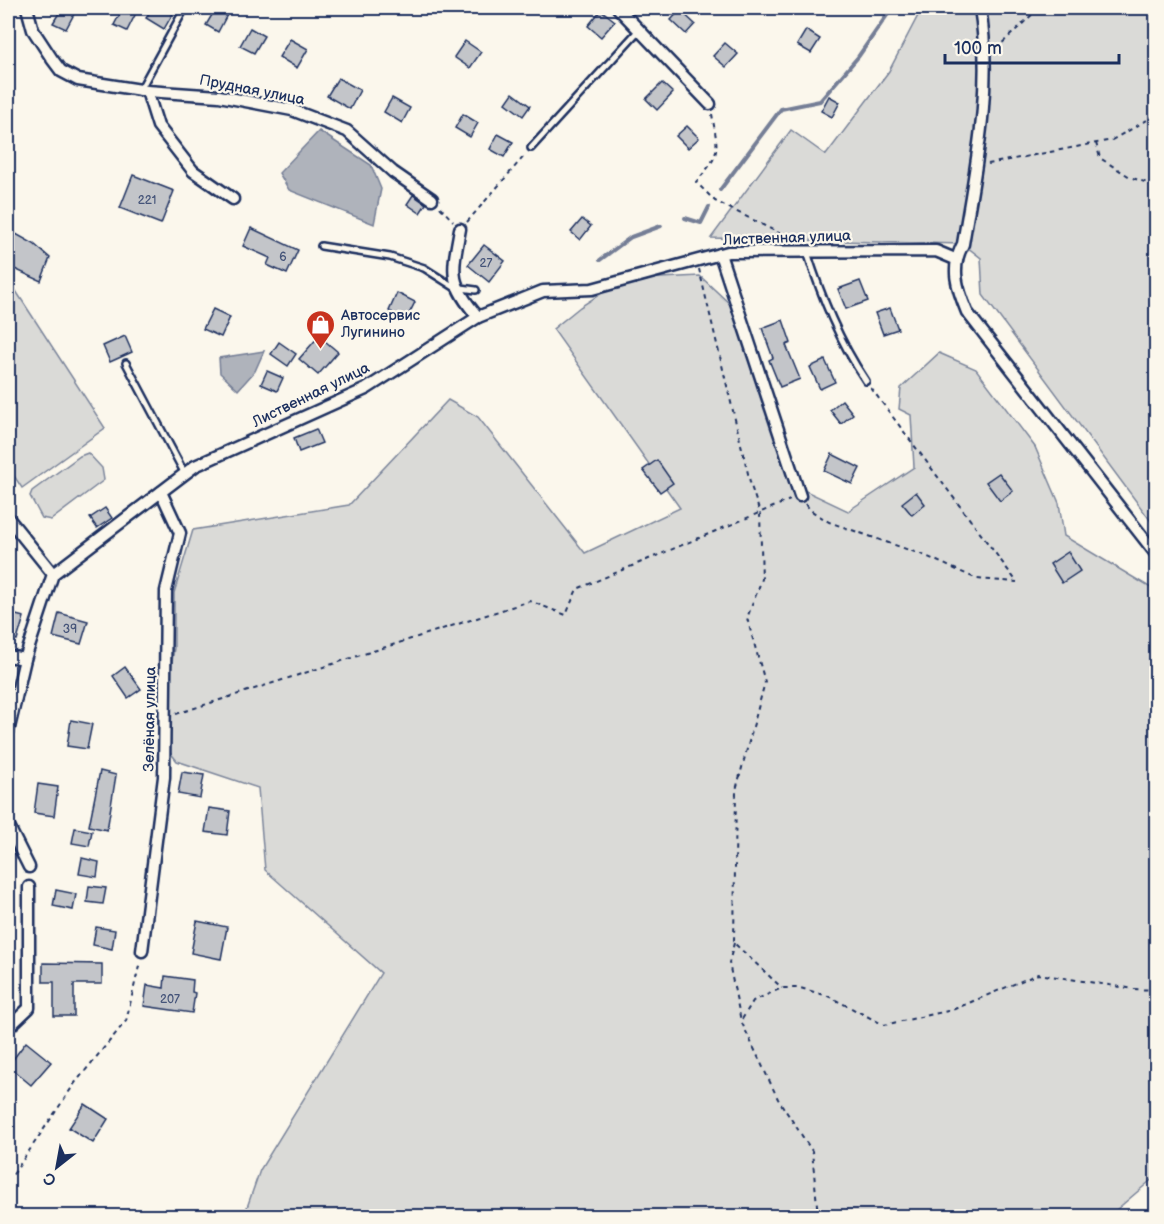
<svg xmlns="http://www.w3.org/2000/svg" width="1164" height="1224" font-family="'Balsamiq Sans',sans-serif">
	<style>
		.green { fill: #dadad7; stroke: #7a849a; stroke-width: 1.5 }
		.water { fill: #afb3bb; stroke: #747e96; stroke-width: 1.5 }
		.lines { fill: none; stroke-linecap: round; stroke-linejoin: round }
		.stream { stroke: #747e96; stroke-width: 4 }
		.building { fill: #c3c5c9; stroke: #1b2f5e; stroke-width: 1.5 }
		.lane-casing { stroke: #1b2f5e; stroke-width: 10 }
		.street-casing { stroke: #1b2f5e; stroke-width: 15 }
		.path { stroke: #1b2f5e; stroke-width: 2; stroke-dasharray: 4.5 4.5; stroke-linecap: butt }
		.lane { stroke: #fbf7ec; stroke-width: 5 }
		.street { stroke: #fbf7ec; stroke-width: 10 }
		.labels { text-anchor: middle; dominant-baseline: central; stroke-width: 4.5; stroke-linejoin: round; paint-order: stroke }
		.number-label { font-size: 12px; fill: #455479 }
		.street-label { font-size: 15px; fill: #1b2f5e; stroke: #fbf7ec }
		.poi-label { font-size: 15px; fill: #1b2f5e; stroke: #fbf7ec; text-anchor: start }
	</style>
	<rect width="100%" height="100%" fill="#fbf7ec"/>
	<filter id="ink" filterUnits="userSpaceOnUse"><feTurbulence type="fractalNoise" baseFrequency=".0167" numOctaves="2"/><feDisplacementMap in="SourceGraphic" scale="12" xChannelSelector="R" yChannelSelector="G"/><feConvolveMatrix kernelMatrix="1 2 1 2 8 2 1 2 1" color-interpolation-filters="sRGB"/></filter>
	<g filter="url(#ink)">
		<g class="green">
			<polygon points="922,8 1156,8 1156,528 983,295 981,258 963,244 711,238 791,130 826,155 889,71"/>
			<polygon points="700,276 733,307 791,484 848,511 914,467 911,415 899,409 901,388 939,353 976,369 1035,447 1059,503 1064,536 1156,591 1156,1176 1109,1216 244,1216 260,1170 381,973 265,870 258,788 177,761 161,741 174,648 174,593 193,530 349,505 448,400 478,417 585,553 680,508 553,329 580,307 622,280"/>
			<polygon points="14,288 105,428 22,488 8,467 8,292"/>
			<polygon points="88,453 102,468 104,480 51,520 42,518 30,496 32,491 80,456"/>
		</g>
		<g class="water">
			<polygon points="319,131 371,165 381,189 374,224 289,190 279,173"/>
			<polygon points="264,351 255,371 238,390 220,373 219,358"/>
		</g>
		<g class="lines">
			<g class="stream">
				<polyline points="720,190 781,109 820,101 858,57 892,8"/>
				<polyline points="685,218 701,223 709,207"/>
				<polyline points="600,260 631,237 661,226"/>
			</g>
		</g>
		<g class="building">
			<polygon points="62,8 74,14 66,29 53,23"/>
			<polygon points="123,8 137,11 127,31 114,25"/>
			<polygon points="152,8 176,8 164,29 146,18"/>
			<polygon points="216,8 229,11 218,32 206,25"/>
			<polygon points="601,10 615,21 601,37 588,26"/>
			<polygon points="680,10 695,24 686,34 671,20"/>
			<polygon points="250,28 264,36 254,53 240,46"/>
			<polygon points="806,30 820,39 811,53 797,45"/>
			<polygon points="290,39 308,49 297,68 279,57"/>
			<polygon points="465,41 481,52 470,68 454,57"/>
			<polygon points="725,43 738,54 726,67 713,56"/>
			<polygon points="338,78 360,90 350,109 327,96"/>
			<polygon points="662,83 673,93 657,110 646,99"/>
			<polygon points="513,93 530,106 523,116 506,103"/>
			<polygon points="829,96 840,102 832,117 821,111"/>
			<polygon points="392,98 410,108 402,123 384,112"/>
			<polygon points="463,114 478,123 470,137 455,128"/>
			<polygon points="687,126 699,138 688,148 676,136"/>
			<polygon points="498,134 513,142 504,157 490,149"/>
			<polygon points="133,175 174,191 161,224 120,208"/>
			<polygon points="413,195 426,204 420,213 407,204"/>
			<polygon points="582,219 591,226 580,240 571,232"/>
			<polygon points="251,228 298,250 287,274 267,265 270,258 243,246"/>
			<polygon points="8,233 16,234 34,244 50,258 41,281 8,266"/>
			<polygon points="484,245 505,261 489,282 468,265"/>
			<polygon points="860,281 868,301 846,309 838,289"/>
			<polygon points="397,293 415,302 406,320 389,311"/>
			<polygon points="890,308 898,329 883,334 875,313"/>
			<polygon points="213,309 230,317 221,337 203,329"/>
			<polygon points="783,320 791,343 786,345 800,379 780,387 769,360 773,358 762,328"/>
			<polygon points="125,336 132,352 110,362 103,346"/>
			<polygon points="319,336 338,352 318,375 299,359"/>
			<polygon points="279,342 296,354 288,366 271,354"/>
			<polygon points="825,360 835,382 820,389 810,367"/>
			<polygon points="267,371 283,378 277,391 261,384"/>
			<polygon points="842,400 853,414 841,424 830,410"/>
			<polygon points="316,429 322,443 299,452 294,438"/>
			<polygon points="832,454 860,468 852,484 824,471"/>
			<polygon points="657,460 673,483 660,492 643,470"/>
			<polygon points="999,473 1013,491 1000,501 986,482"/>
			<polygon points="916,492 925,504 912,515 902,503"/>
			<polygon points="105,508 112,518 97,528 90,518"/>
			<polygon points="1068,552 1080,571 1062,583 1050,564"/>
			<polygon points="8,613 24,617 17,640 8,637"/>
			<polygon points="59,613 88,621 81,644 53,637"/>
			<polygon points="125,667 141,689 128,698 113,676"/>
			<polygon points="71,720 92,724 87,749 67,746"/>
			<polygon points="100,771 116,775 107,830 89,826"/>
			<polygon points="182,772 204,775 200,798 178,794"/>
			<polygon points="38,784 58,787 54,816 34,813"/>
			<polygon points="209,808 230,811 227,835 205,832"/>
			<polygon points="75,828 92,831 89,846 72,843"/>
			<polygon points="82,858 99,862 97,877 79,874"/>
			<polygon points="89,886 106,888 103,904 87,902"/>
			<polygon points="56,890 76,894 73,910 53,906"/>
			<polygon points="197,921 227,927 221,959 191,953"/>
			<polygon points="96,927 115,930 112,949 93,945"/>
			<polygon points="43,963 102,964 102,984 74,984 74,1016 54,1016 54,982 43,982"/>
			<polygon points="165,976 193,980 192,992 195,993 192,1013 144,1006 147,985 164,988"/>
			<polygon points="26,1042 51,1062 31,1085 8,1066"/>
			<polygon points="85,1104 108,1119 93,1143 69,1128"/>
		</g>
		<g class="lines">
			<defs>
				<g id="lane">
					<polyline points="140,90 185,8"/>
					<polyline points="531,148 639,30"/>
					<polyline points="321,246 390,257 424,268 454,287 476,290"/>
					<path d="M807,252C822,298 839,341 866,381"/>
					<polyline points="126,363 185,474"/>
				</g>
				<g id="street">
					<polyline points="27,8 33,30 52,59 61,71 78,80 147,91 219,96 292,110 347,131 393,172 432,199"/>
					<polyline points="618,8 710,104"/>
					<path d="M980,8C993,88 976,165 963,244C950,268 957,288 967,312L1156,554"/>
					<polyline points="147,91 158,126 193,171 233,199"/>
					<path d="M460,229C452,273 448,282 478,317"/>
					<polyline points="720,254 800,496"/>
					<polyline points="8,518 53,574 25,659 8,732"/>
					<polyline points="53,574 195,466 366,389 478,317 543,291 592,289 728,252 936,251 955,259"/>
					<polyline points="8,656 25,659"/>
					<polyline points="8,825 29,867"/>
					<polyline points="142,951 164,777 166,591 180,533 161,492"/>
					<polyline points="8,1028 29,1008 29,887"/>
				</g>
			</defs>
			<use href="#lane" class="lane-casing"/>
			<use href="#street" class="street-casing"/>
			<g class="path">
				<polyline points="996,49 1039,8"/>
				<path d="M712,114C718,151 722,153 696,182L715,201L795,241"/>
				<polyline points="1096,143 1100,158 1130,177 1156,186"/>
				<polyline points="988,164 1112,140 1156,115"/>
				<polyline points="440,207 453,221"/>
				<polyline points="467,222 526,154"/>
				<polyline points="699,269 751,486 760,513 762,579 747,618 765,682 736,790 734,943 782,988"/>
				<polyline points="871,388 1017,582"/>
				<polyline points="806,504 810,510 829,522 926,556 977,579 1017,582"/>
				<polyline points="176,714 530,601 566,615 577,589 790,500"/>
				<polyline points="734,943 729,963 741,1021"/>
				<polyline points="8,1182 75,1083 126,1021 140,962"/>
				<polyline points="818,1216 812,1151 778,1099 741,1021 753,1001 782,988 800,988 828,996 884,1025 952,1010 1038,974 1134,989 1156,990"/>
			</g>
			<use href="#lane" class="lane"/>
			<use href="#street" class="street"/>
		</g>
	</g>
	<defs>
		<symbol id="shop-pin" viewBox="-11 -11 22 30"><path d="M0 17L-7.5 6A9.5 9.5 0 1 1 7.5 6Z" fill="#c8321e" stroke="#fbf7ec"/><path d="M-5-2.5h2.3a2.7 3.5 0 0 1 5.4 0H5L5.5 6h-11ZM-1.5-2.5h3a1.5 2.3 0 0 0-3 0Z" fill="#fff"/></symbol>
	</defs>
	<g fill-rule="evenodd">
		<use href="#shop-pin" x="304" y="308" width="33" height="45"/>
	</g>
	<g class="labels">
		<g class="number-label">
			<text x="147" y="200">221</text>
			<text x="283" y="257">6</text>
			<text x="486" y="263">27</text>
			<text x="70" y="629">39</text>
			<text x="170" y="999">207</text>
		</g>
		<g class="street-label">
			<text transform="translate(252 90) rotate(11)">Прудная улица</text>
			<text transform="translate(787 238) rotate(-2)">Лиственная улица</text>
			<text transform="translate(311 395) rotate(-26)">Лиственная улица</text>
			<text transform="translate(150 719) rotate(-89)">Зелёная улица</text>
		</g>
		<g class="poi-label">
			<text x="341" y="315">Автосервис<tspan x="341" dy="17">Лугинино</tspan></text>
		</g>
	</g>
	<rect width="1164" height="1224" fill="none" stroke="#fbf7ec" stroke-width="30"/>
	<rect x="15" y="15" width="1134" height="1194" fill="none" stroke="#1b2f5e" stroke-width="2" filter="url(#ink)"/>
	<g transform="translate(57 1167) rotate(211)" stroke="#fbf7ec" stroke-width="4.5" paint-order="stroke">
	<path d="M0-4.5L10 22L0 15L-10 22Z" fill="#1b2f5e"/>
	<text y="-9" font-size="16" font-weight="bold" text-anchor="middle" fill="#1b2f5e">С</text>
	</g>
	<path d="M945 54v9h174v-9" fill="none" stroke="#1b2f5e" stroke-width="3"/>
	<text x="954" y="54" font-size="18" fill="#1b2f5e" stroke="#fbf7ec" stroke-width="4.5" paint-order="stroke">100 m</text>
</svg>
